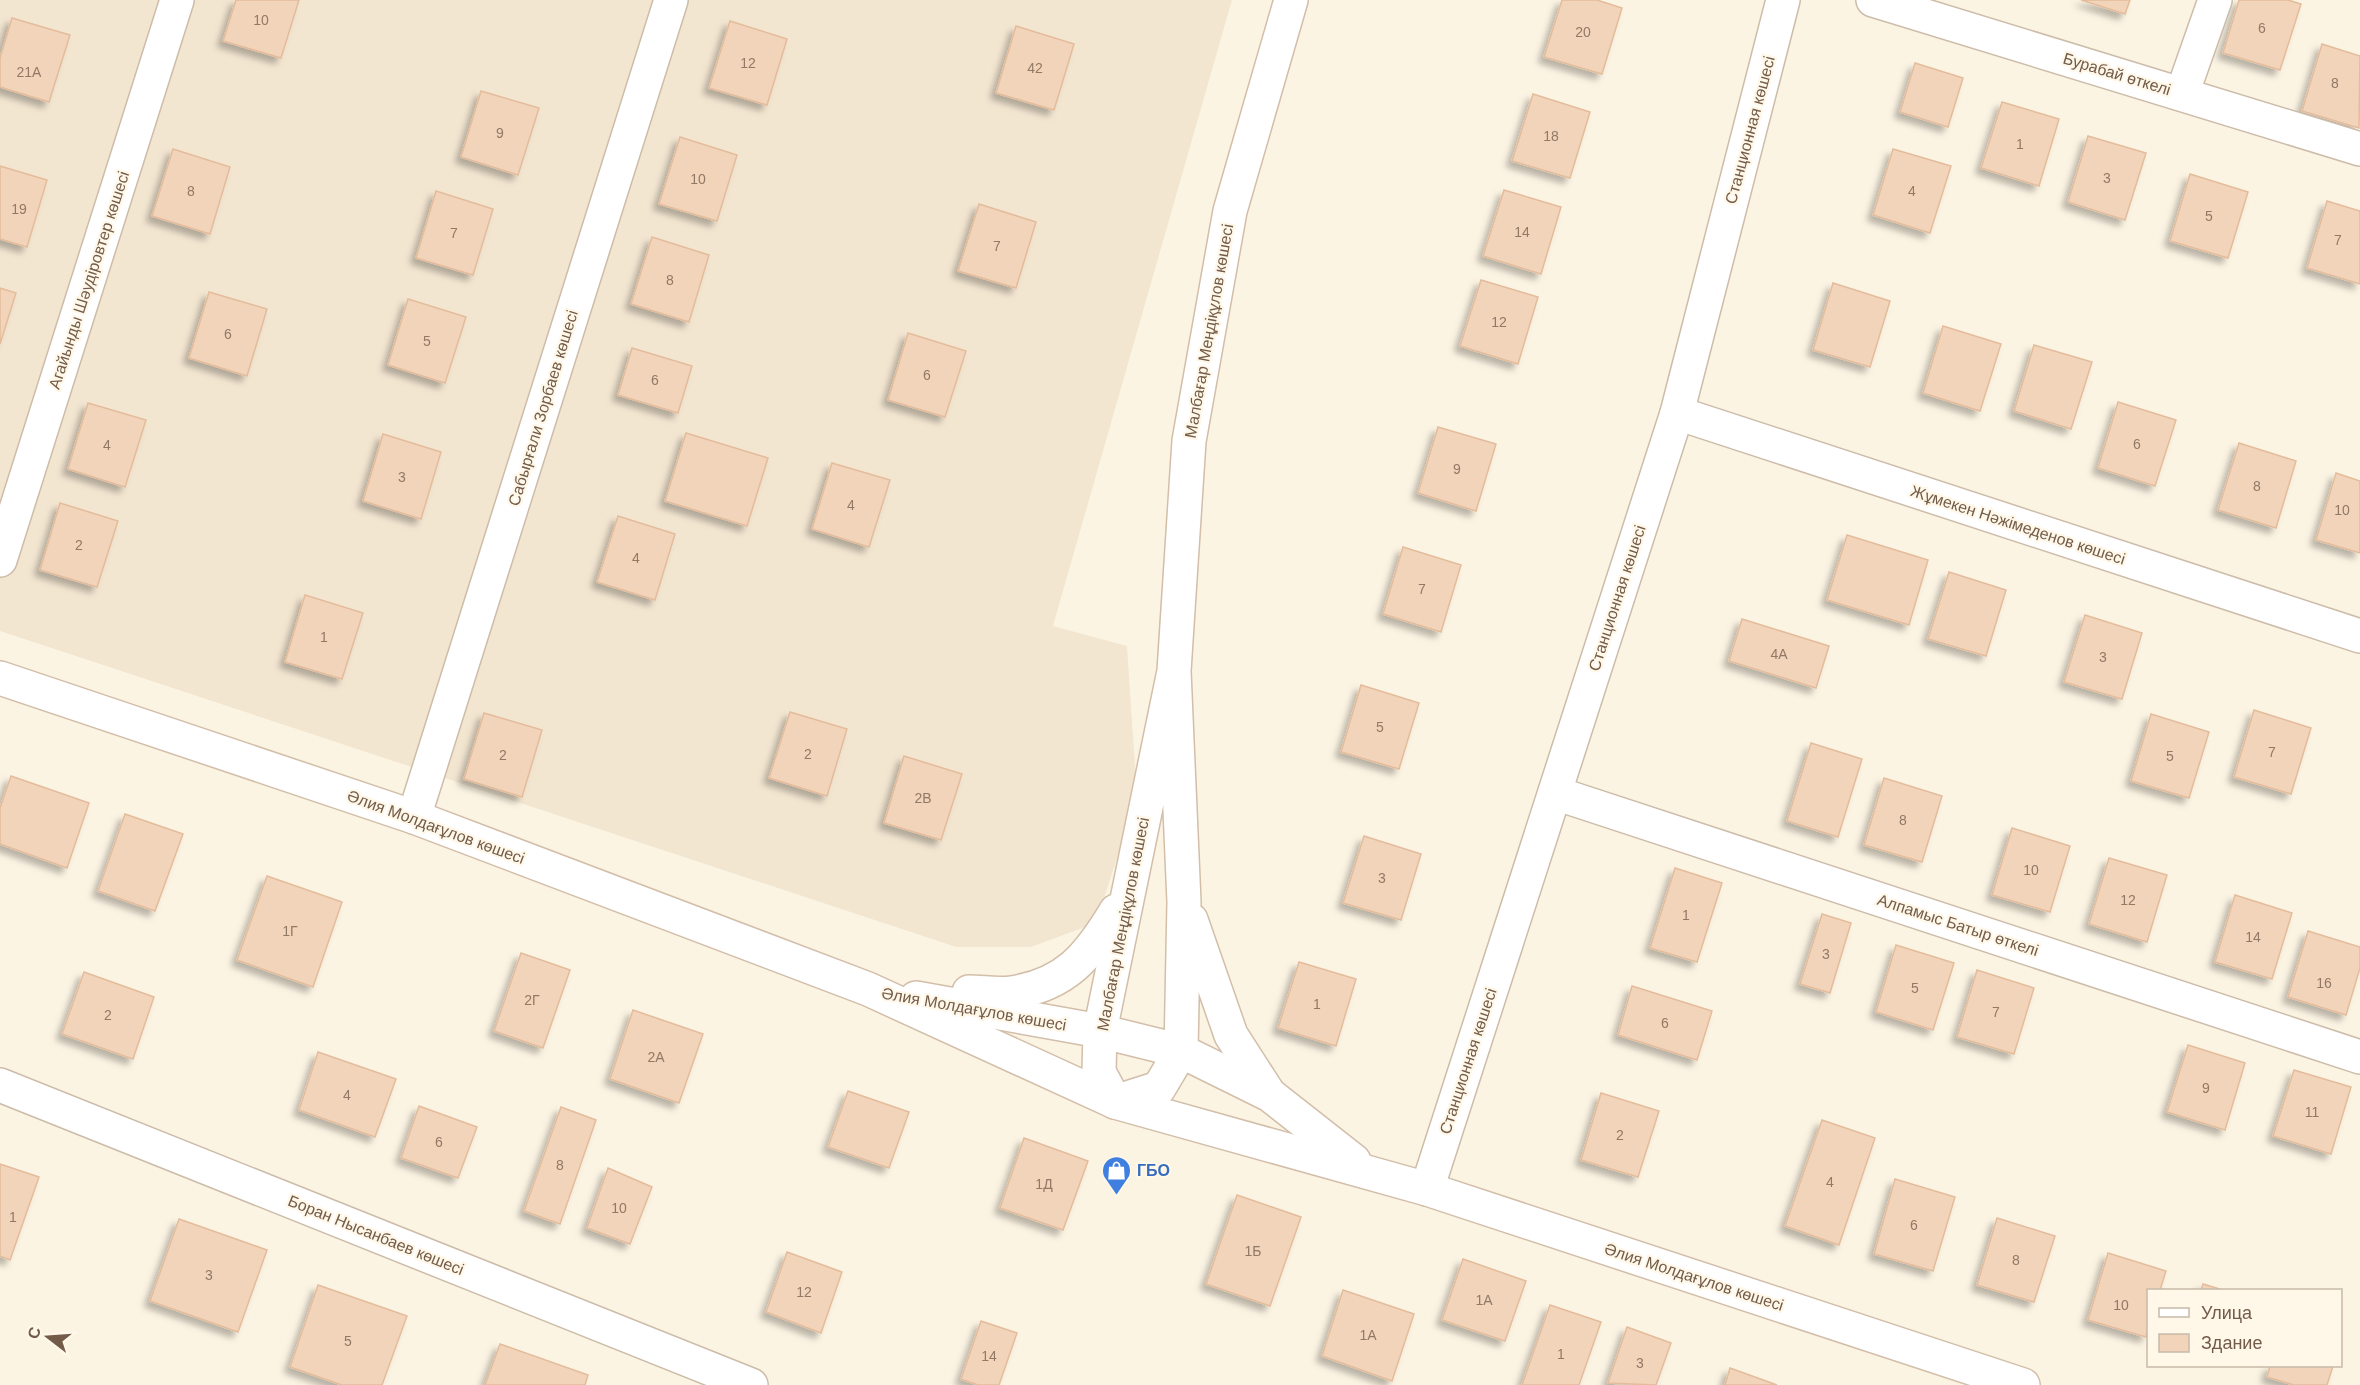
<svg xmlns="http://www.w3.org/2000/svg" width="2360" height="1385" font-family="Arial,sans-serif">
	<style>
		.residential { fill: #f3e6d1 }
		.building { fill: #f1d4ba; stroke: #e4bc9b; stroke-width: 1.5; filter: url(#shadow) }
		.lines { fill: none; stroke-linecap: round; stroke-linejoin: round }
		.street-casing { stroke: #cdbca9; stroke-width: 36 }
		.secondary-casing { stroke: #d2bea9; stroke-width: 36 }
		.street { stroke: #fff; stroke-width: 33 }
		.secondary { stroke: #fff; stroke-width: 33 }
		.labels { text-anchor: middle; dominant-baseline: central; stroke-width: 4.5; stroke-linejoin: round; paint-order: stroke }
		.number-label { font-size: 14px; fill: #927965 }
		.street-label { font-size: 16px; fill: #735b49; stroke: #fff8e9 }
		.shop-label { font-size: 16px; font-weight: bold; fill: #366cbe; stroke: #fff8e9; text-anchor: start }
	</style>
	<defs>
		<filter id="shadow"><feDropShadow dx="-5.5" dy="5.5" stdDeviation="3" flood-color="#0004"/></filter>
	</defs>
	<rect width="100%" height="100%" fill="#fcf4e3"/>
	<polygon class="residential" points="0,0 1232,0 1053,626 1127,646 1137,796 1096,923 1031,947 956,947 0,631"/>
	<g class="building">
		<polygon points="236,0 299,0 281,58 223,41"/>
		<polygon points="1562,0 1597,0 1622,8 1602,74 1544,57"/>
		<polygon points="2081,0 2130,0 2125,14"/>
		<polygon points="2239,0 2288,0 2301,4 2280,70 2223,53"/>
		<polygon points="12,18 70,35 49,102 0,87 0,58"/>
		<polygon points="730,21 787,39 767,105 709,88"/>
		<polygon points="1016,26 1074,44 1054,110 996,93"/>
		<polygon points="2322,44 2360,56 2359,128 2302,111"/>
		<polygon points="1915,63 1963,78 1948,127 1900,112"/>
		<polygon points="481,91 539,108 518,175 461,157"/>
		<polygon points="1533,94 1590,112 1570,178 1512,161"/>
		<polygon points="2002,102 2059,119 2039,186 1981,168"/>
		<polygon points="2088,136 2146,153 2125,220 2068,202"/>
		<polygon points="680,137 737,155 717,221 659,204"/>
		<polygon points="173,149 230,167 210,234 152,216"/>
		<polygon points="1893,149 1951,166 1930,233 1873,215"/>
		<polygon points="0,166 47,180 27,247 0,239"/>
		<polygon points="2190,174 2248,192 2228,258 2170,241"/>
		<polygon points="1504,190 1561,207 1541,274 1483,256"/>
		<polygon points="436,191 493,209 473,275 416,258"/>
		<polygon points="2327,201 2360,211 2360,284 2307,268"/>
		<polygon points="979,204 1036,222 1016,288 958,271"/>
		<polygon points="652,237 709,255 689,322 631,304"/>
		<polygon points="1481,280 1538,297 1518,364 1460,346"/>
		<polygon points="1833,283 1890,301 1870,367 1813,350"/>
		<polygon points="0,288 16,293 0,344"/>
		<polygon points="209,292 267,309 247,376 189,358"/>
		<polygon points="408,299 466,317 445,383 388,365"/>
		<polygon points="1943,326 2001,344 1980,411 1923,393"/>
		<polygon points="908,333 966,351 945,417 888,400"/>
		<polygon points="2034,345 2092,362 2071,429 2014,411"/>
		<polygon points="632,348 692,366 678,413 618,395"/>
		<polygon points="2118,402 2176,420 2155,486 2098,468"/>
		<polygon points="88,403 146,420 125,487 68,469"/>
		<polygon points="1438,427 1496,444 1476,511 1418,493"/>
		<polygon points="686,433 768,458 747,526 665,501"/>
		<polygon points="383,434 441,452 421,519 363,501"/>
		<polygon points="2239,443 2296,461 2276,528 2218,510"/>
		<polygon points="832,463 890,480 869,547 812,529"/>
		<polygon points="2336,473 2360,481 2360,553 2316,540"/>
		<polygon points="60,503 118,521 97,587 40,570"/>
		<polygon points="618,516 675,534 655,600 597,582"/>
		<polygon points="1847,535 1928,560 1909,625 1827,600"/>
		<polygon points="1403,547 1461,565 1441,632 1383,614"/>
		<polygon points="1949,572 2006,590 1986,656 1928,639"/>
		<polygon points="305,595 363,613 342,679 285,662"/>
		<polygon points="2085,615 2142,633 2122,699 2064,682"/>
		<polygon points="1742,619 1829,646 1816,688 1729,661"/>
		<polygon points="1361,685 1419,703 1399,769 1341,752"/>
		<polygon points="2254,710 2311,728 2291,794 2234,777"/>
		<polygon points="790,712 847,729 827,796 769,778"/>
		<polygon points="484,713 542,730 522,797 464,779"/>
		<polygon points="2151,714 2209,732 2189,798 2131,781"/>
		<polygon points="1811,743 1862,759 1838,837 1787,821"/>
		<polygon points="904,756 962,774 941,840 884,823"/>
		<polygon points="11,776 89,803 67,868 0,844 0,808"/>
		<polygon points="1884,778 1942,796 1922,862 1864,845"/>
		<polygon points="125,814 183,834 155,911 98,891"/>
		<polygon points="2012,828 2070,846 2050,912 1992,895"/>
		<polygon points="1364,836 1421,854 1401,920 1343,903"/>
		<polygon points="2109,858 2167,875 2147,942 2089,924"/>
		<polygon points="1675,868 1722,883 1697,962 1650,948"/>
		<polygon points="267,876 342,902 313,987 237,960"/>
		<polygon points="2235,895 2292,913 2272,979 2215,962"/>
		<polygon points="1822,914 1851,923 1830,993 1800,984"/>
		<polygon points="2308,931 2360,947 2360,968 2346,1015 2288,997"/>
		<polygon points="1896,945 1954,963 1933,1030 1876,1012"/>
		<polygon points="521,953 570,970 543,1048 494,1031"/>
		<polygon points="1299,962 1356,979 1336,1046 1278,1028"/>
		<polygon points="1977,970 2034,988 2014,1054 1957,1037"/>
		<polygon points="84,972 154,997 133,1059 62,1034"/>
		<polygon points="1632,986 1712,1011 1697,1060 1618,1035"/>
		<polygon points="633,1010 703,1034 679,1103 610,1079"/>
		<polygon points="2188,1045 2245,1063 2225,1130 2167,1112"/>
		<polygon points="318,1052 396,1079 375,1137 299,1110"/>
		<polygon points="2294,1070 2351,1087 2331,1154 2273,1136"/>
		<polygon points="848,1091 909,1112 889,1168 828,1147"/>
		<polygon points="1601,1093 1659,1111 1638,1177 1581,1160"/>
		<polygon points="419,1106 477,1127 458,1178 401,1158"/>
		<polygon points="561,1107 596,1120 560,1224 524,1211"/>
		<polygon points="1822,1120 1875,1138 1839,1245 1785,1226"/>
		<polygon points="1024,1138 1088,1161 1063,1230 1000,1208"/>
		<polygon points="0,1164 39,1177 10,1260 0,1256"/>
		<polygon points="608,1168 652,1187 630,1244 587,1228"/>
		<polygon points="1895,1179 1955,1197 1933,1271 1874,1254"/>
		<polygon points="1237,1195 1301,1217 1270,1306 1206,1284"/>
		<polygon points="1997,1218 2055,1236 2034,1302 1977,1285"/>
		<polygon points="179,1219 267,1250 238,1332 150,1301"/>
		<polygon points="787,1252 842,1272 821,1333 766,1312"/>
		<polygon points="2108,1253 2166,1271 2160,1290 2148,1290 2148,1328 2146,1337 2088,1320"/>
		<polygon points="1463,1259 1526,1281 1505,1341 1442,1320"/>
		<polygon points="2203,1284 2223,1290 2201,1290"/>
		<polygon points="318,1285 407,1316 382,1385 342,1385 290,1367"/>
		<polygon points="1343,1290 1414,1314 1392,1381 1322,1356"/>
		<polygon points="1550,1305 1601,1322 1579,1385 1522,1385"/>
		<polygon points="981,1321 1017,1333 999,1385 978,1385 961,1379"/>
		<polygon points="1627,1327 1671,1343 1656,1385 1608,1383"/>
		<polygon points="500,1344 588,1375 585,1385 485,1385"/>
		<polygon points="2270,1366 2333,1366 2327,1385 2294,1385 2267,1377"/>
		<polygon points="1730,1368 1777,1385 1725,1385"/>
	</g>
	<g class="lines">
		<defs>
			<g id="street">
				<polyline points="1873,0 2360,149"/>
				<polyline points="2182,94 2215,0"/>
				<polyline points="1677,413 2360,636"/>
				<polyline points="0,560 177,0"/>
				<polyline points="1555,793 2360,1057"/>
				<polyline points="414,817 671,0"/>
				<polyline points="0,1085 751,1385"/>
				<polyline points="1427,1189 1677,413 1783,0"/>
			</g>
			<g id="secondary">
				<polyline points="1174,671 1100,1031 1099,1072 1115,1102 1159,1088 1181,1051 1184,902 1174,671 1189,441 1230,211 1291,0"/>
				<polyline points="0,678 414,817 868,989 1115,1102 1427,1189 2023,1385"/>
				<polyline points="1191,920 1231,1035 1269,1094"/>
				<path d="M969,992C982,992 998,995 1011,993C1066,985 1089,956 1116,911"/>
				<polyline points="916,998 1100,1031 1181,1051 1270,1095 1354,1161"/>
			</g>
		</defs>
		<use href="#street" class="street-casing"/>
		<use href="#secondary" class="secondary-casing"/>
		<use href="#street" class="street"/>
		<use href="#secondary" class="secondary"/>
	</g>
	<defs>
		<symbol id="shop-pin" viewBox="-11 -11 22 30"><path d="M0 17L-7.5 6A9.5 9.5 0 1 1 7.5 6Z" fill="#3f7fe0" stroke="#fff8e9"/><path d="M-5-2.5h2.3a2.7 3.5 0 0 1 5.4 0H5L5.5 6h-11ZM-1.5-2.5h3a1.5 2.3 0 0 0-3 0Z" fill="#fff"/></symbol>
	</defs>
	<g fill-rule="evenodd">
		<use href="#shop-pin" x="1100" y="1154" width="33" height="45"/>
	</g>
	<g class="labels">
		<g class="number-label">
			<text x="261" y="20">10</text>
			<text x="2262" y="28">6</text>
			<text x="1583" y="32">20</text>
			<text x="748" y="63">12</text>
			<text x="1035" y="68">42</text>
			<text x="29" y="72">21А</text>
			<text x="2335" y="83">8</text>
			<text x="500" y="133">9</text>
			<text x="1551" y="136">18</text>
			<text x="2020" y="144">1</text>
			<text x="2107" y="178">3</text>
			<text x="698" y="179">10</text>
			<text x="191" y="191">8</text>
			<text x="1912" y="191">4</text>
			<text x="19" y="209">19</text>
			<text x="2209" y="216">5</text>
			<text x="1522" y="232">14</text>
			<text x="454" y="233">7</text>
			<text x="2338" y="240">7</text>
			<text x="997" y="246">7</text>
			<text x="670" y="280">8</text>
			<text x="1499" y="322">12</text>
			<text x="228" y="334">6</text>
			<text x="427" y="341">5</text>
			<text x="927" y="375">6</text>
			<text x="655" y="380">6</text>
			<text x="2137" y="444">6</text>
			<text x="107" y="445">4</text>
			<text x="1457" y="469">9</text>
			<text x="402" y="477">3</text>
			<text x="2257" y="486">8</text>
			<text x="851" y="505">4</text>
			<text x="2342" y="510">10</text>
			<text x="79" y="545">2</text>
			<text x="636" y="558">4</text>
			<text x="1422" y="589">7</text>
			<text x="324" y="637">1</text>
			<text x="1779" y="654">4А</text>
			<text x="2103" y="657">3</text>
			<text x="1380" y="727">5</text>
			<text x="2272" y="752">7</text>
			<text x="808" y="754">2</text>
			<text x="503" y="755">2</text>
			<text x="2170" y="756">5</text>
			<text x="923" y="798">2В</text>
			<text x="1903" y="820">8</text>
			<text x="2031" y="870">10</text>
			<text x="1382" y="878">3</text>
			<text x="2128" y="900">12</text>
			<text x="1686" y="915">1</text>
			<text x="290" y="931">1Г</text>
			<text x="2253" y="937">14</text>
			<text x="1826" y="954">3</text>
			<text x="2324" y="983">16</text>
			<text x="1915" y="988">5</text>
			<text x="532" y="1000">2Г</text>
			<text x="1317" y="1004">1</text>
			<text x="1996" y="1012">7</text>
			<text x="108" y="1015">2</text>
			<text x="1665" y="1023">6</text>
			<text x="656" y="1057">2А</text>
			<text x="2206" y="1088">9</text>
			<text x="347" y="1095">4</text>
			<text x="2312" y="1112">11</text>
			<text x="1620" y="1135">2</text>
			<text x="439" y="1142">6</text>
			<text x="560" y="1165">8</text>
			<text x="1830" y="1182">4</text>
			<text x="1044" y="1184">1Д</text>
			<text x="619" y="1208">10</text>
			<text x="13" y="1217">1</text>
			<text x="1914" y="1225">6</text>
			<text x="1253" y="1251">1Б</text>
			<text x="2016" y="1260">8</text>
			<text x="209" y="1275">3</text>
			<text x="804" y="1292">12</text>
			<text x="1484" y="1300">1А</text>
			<text x="2121" y="1305">10</text>
			<text x="1368" y="1335">1А</text>
			<text x="348" y="1341">5</text>
			<text x="1561" y="1354">1</text>
			<text x="989" y="1356">14</text>
			<text x="1640" y="1363">3</text>
		</g>
		<g class="street-label">
			<text transform="translate(2117 74) rotate(17)">Бурабай өткелі</text>
			<text transform="translate(1750 130) rotate(-75)">Станционная көшесі</text>
			<text transform="translate(89 280) rotate(-72)">Агайынды Шәудіровтер көшесi</text>
			<text transform="translate(1209 331) rotate(-80)">Малбағар Меңдіқұлов көшесі</text>
			<text transform="translate(543 408) rotate(-73)">Сабырғали Зорбаев көшесі</text>
			<text transform="translate(2018 525) rotate(18)">Жұмекен Нәжімеденов көшесі</text>
			<text transform="translate(1617 598) rotate(-72)">Станционная көшесі</text>
			<text transform="translate(436 827) rotate(20)">Әлия Молдағұлов көшесі</text>
			<text transform="translate(1123 924) rotate(-79)">Малбағар Меңдіқұлов көшесі</text>
			<text transform="translate(1958 925) rotate(18)">Алпамыс Батыр өткелі</text>
			<text transform="translate(974 1009) rotate(10)">Әлия Молдағұлов көшесі</text>
			<text transform="translate(1468 1061) rotate(-72)">Станционная көшесі</text>
			<text transform="translate(376 1235) rotate(22)">Боран Нысанбаев көшесі</text>
			<text transform="translate(1694 1277) rotate(18)">Әлия Молдағұлов көшесі</text>
		</g>
		<g class="shop-label">
			<text x="1137" y="1170">ГБО</text>
		</g>
	</g>
	<rect x="2147" y="1289" width="195" height="78" fill="#fff8e9" stroke="#c7b9a9" stroke-width="1.5"/>
	<rect x="2159" y="1308" width="30" height="9" fill="#ffffff" stroke="#c7b9a9" stroke-width="1.5"/>
	<text x="2201" y="1319" font-size="18" fill="#735b49">Улица</text>
	<rect x="2159" y="1334" width="30" height="18" fill="#f1d4ba" stroke="#c7b9a9" stroke-width="1.5"/>
	<text x="2201" y="1349" font-size="18" fill="#735b49">Здание</text>
	<g transform="translate(48 1337) rotate(287)" stroke="#fff8e9" stroke-width="4.5" paint-order="stroke">
	<path d="M0-4.5L10 22L0 15L-10 22Z" fill="#735b49"/>
	<text y="-9" font-size="16" font-weight="bold" text-anchor="middle" fill="#735b49">С</text>
	</g>
</svg>
